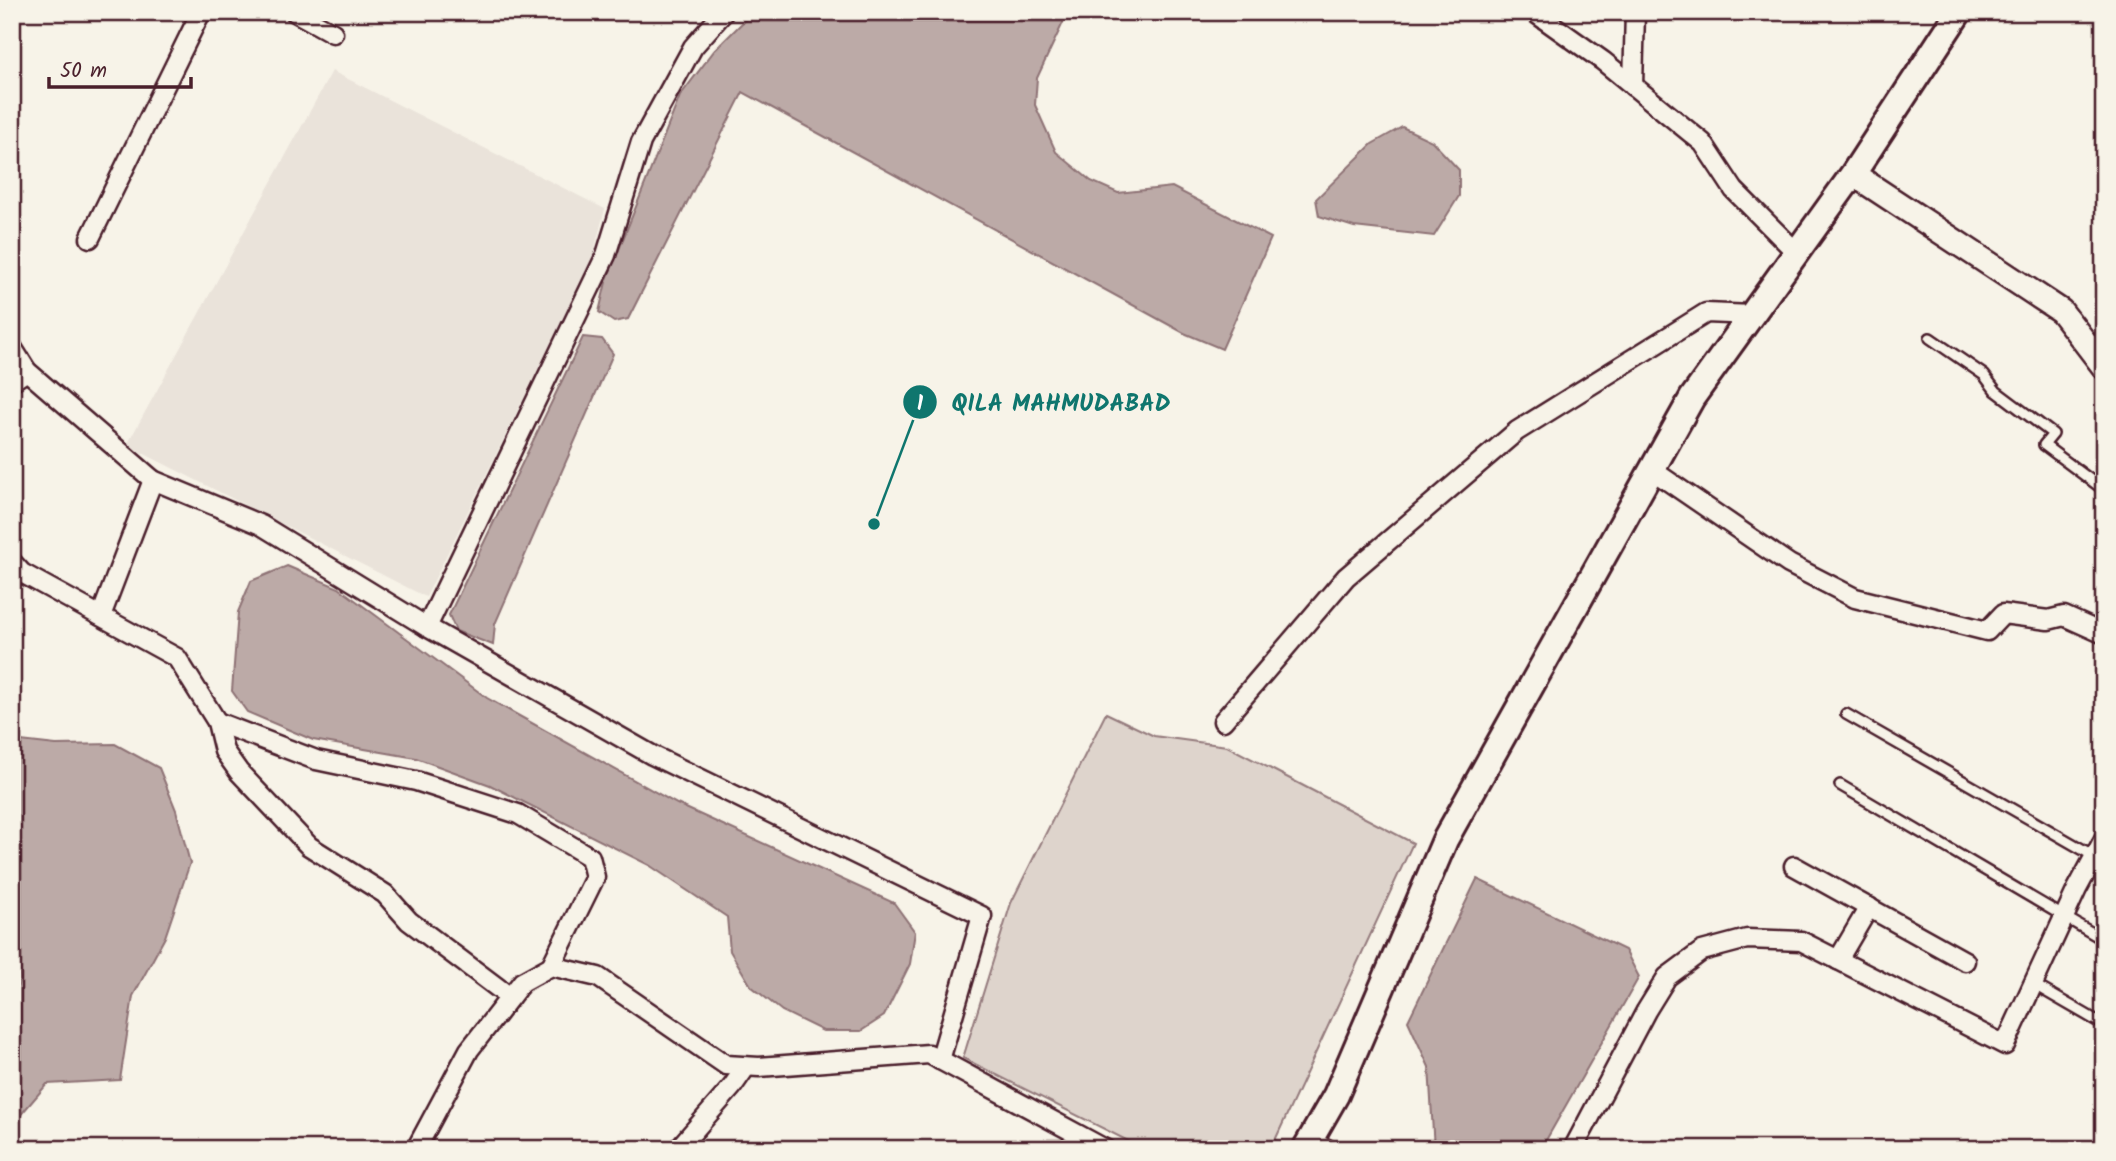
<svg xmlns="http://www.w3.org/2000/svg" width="2116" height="1161" font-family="Kalam,sans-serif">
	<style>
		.built { fill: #eae3da }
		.green { fill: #ded4cc; stroke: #947a7c; stroke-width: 2 }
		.water { fill: #bcaaa7; stroke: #8e7275; stroke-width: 2 }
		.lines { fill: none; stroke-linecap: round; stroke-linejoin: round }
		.service-casing { stroke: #4a1f2b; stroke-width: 14 }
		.minor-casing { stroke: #4a1f2b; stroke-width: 23 }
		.tertiary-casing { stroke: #4a1f2b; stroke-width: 28 }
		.secondary-casing { stroke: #4a1f2b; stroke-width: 30 }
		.service { stroke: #f7f3e8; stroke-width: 9 }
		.minor { stroke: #f7f3e8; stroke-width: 18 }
		.tertiary { stroke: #f7f3e8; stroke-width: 23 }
		.secondary { stroke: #f7f3e8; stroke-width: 24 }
		.leader { fill: none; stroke: #0f766e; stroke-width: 2.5 }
		.callout-dot { fill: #0f766e; stroke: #f7f3e8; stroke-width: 2.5 }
		.mark-label { font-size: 21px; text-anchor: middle; font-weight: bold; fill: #fff }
		.callout-label { font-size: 24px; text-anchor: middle; font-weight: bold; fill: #0f766e; stroke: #f7f3e8; stroke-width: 5; stroke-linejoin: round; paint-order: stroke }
	</style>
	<rect width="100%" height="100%" fill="#f7f3e8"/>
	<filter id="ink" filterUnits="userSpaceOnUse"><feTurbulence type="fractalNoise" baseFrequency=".0143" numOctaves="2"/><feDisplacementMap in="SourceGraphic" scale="14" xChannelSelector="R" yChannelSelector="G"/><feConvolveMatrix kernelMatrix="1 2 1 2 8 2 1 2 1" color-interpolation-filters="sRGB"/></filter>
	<g filter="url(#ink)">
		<polygon class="built" points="332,71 605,209 592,259 426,597 127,445"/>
		<polygon class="green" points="1106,713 1154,736 1227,746 1413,843 1271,1149 1144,1149 963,1058 1011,903"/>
		<g class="water">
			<polygon points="753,12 1068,12 1037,78 1035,105 1056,152 1091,181 1118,193 1172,187 1271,238 1222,349 1184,333 743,92 628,319 614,322 599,312 606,282 680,96 714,51"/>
			<polygon points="1402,127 1432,141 1459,170 1459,196 1434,236 1354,227 1319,216 1316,199 1372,144"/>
			<polygon points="583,337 602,339 613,354 495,624 493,645 456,631 449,615"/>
			<polygon points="287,566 339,588 487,698 677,804 894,903 915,932 910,964 884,1016 861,1031 823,1031 782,1011 751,986 730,951 727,917 649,865 490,785 416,758 313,740 247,712 232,691 238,612 251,581"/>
			<polygon points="12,740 56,745 115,744 159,768 176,810 190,863 165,937 133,996 120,1080 47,1084 12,1125 12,1004 20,979 12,944"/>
			<polygon points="1477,879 1625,950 1639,977 1541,1149 1434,1149 1429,1067 1408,1021"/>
		</g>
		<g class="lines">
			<defs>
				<g id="service">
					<polyline points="1930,338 1984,375 1996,391 2053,434 2044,445 2104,490"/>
					<polyline points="1846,714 2094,856"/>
					<polyline points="1840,785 2104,940"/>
					<polyline points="2033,984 2104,1025"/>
				</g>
				<g id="minor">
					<polyline points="295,12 333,33"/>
					<polyline points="1534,12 1603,61 1703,143 1734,190 1797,253"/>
					<polyline points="1633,86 1635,12"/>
					<polyline points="90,238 201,12"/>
					<polyline points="12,347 27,371 153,480 261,525 427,627 652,755 982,916 940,1060"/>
					<polyline points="12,381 27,371"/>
					<polyline points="1652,470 1789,564 1855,598 1987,631 2003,614 2048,620 2064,616 2104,634"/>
					<polyline points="12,562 22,573 177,658 217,722 224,751 239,772 309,846 385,894 409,921 510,997"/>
					<polyline points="101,616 153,480"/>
					<polyline points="427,627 606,255 641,142 693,47 724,12"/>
					<polyline points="1223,721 1346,577 1517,431 1706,313 1752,315"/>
					<polyline points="217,722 316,760 416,781 518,814 590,857 595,877 551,966"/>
					<polyline points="1794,866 1965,961"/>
					<polyline points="1838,960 1869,907"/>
					<polyline points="1309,1140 1327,1149"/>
					<polyline points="416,1149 469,1050 522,982 551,966 598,977 726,1065 759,1067 929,1054 1105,1149"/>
					<polyline points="678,1149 732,1087 746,1067"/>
					<polyline points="1573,1149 1646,1011 1667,977 1702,951 1747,939 1801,941 2005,1045 2077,889 2104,839"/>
				</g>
				<polyline id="tertiary" points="1853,174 2061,311 2104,367"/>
				<polyline id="secondary" points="1305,1149 1336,1095 1445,840 1692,398 1853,174 1959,12"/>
			</defs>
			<use href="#service" class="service-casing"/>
			<use href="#minor" class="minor-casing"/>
			<use href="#tertiary" class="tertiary-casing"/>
			<use href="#secondary" class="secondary-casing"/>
			<use href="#service" class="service"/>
			<use href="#minor" class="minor"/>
			<use href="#tertiary" class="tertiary"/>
			<use href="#secondary" class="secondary"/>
		</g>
	</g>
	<path class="leader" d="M874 524L920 402"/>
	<g class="callout-dot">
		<circle cx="874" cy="524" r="7"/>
		<circle cx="920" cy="402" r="18"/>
	</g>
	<g class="mark-label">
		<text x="920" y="410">1</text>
	</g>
	<g class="callout-label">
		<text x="1061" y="411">QILA MAHMUDABAD</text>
	</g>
	<rect width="2116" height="1161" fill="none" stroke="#f7f3e8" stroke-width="42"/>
	<rect x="21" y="21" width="2074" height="1119" fill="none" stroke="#4a1f2b" stroke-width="2.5" filter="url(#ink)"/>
	<path d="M49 77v10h142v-10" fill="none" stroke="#4a1f2b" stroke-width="3.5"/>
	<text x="60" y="77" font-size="21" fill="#4a1f2b" stroke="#f7f3e8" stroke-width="5" paint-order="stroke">50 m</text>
</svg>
